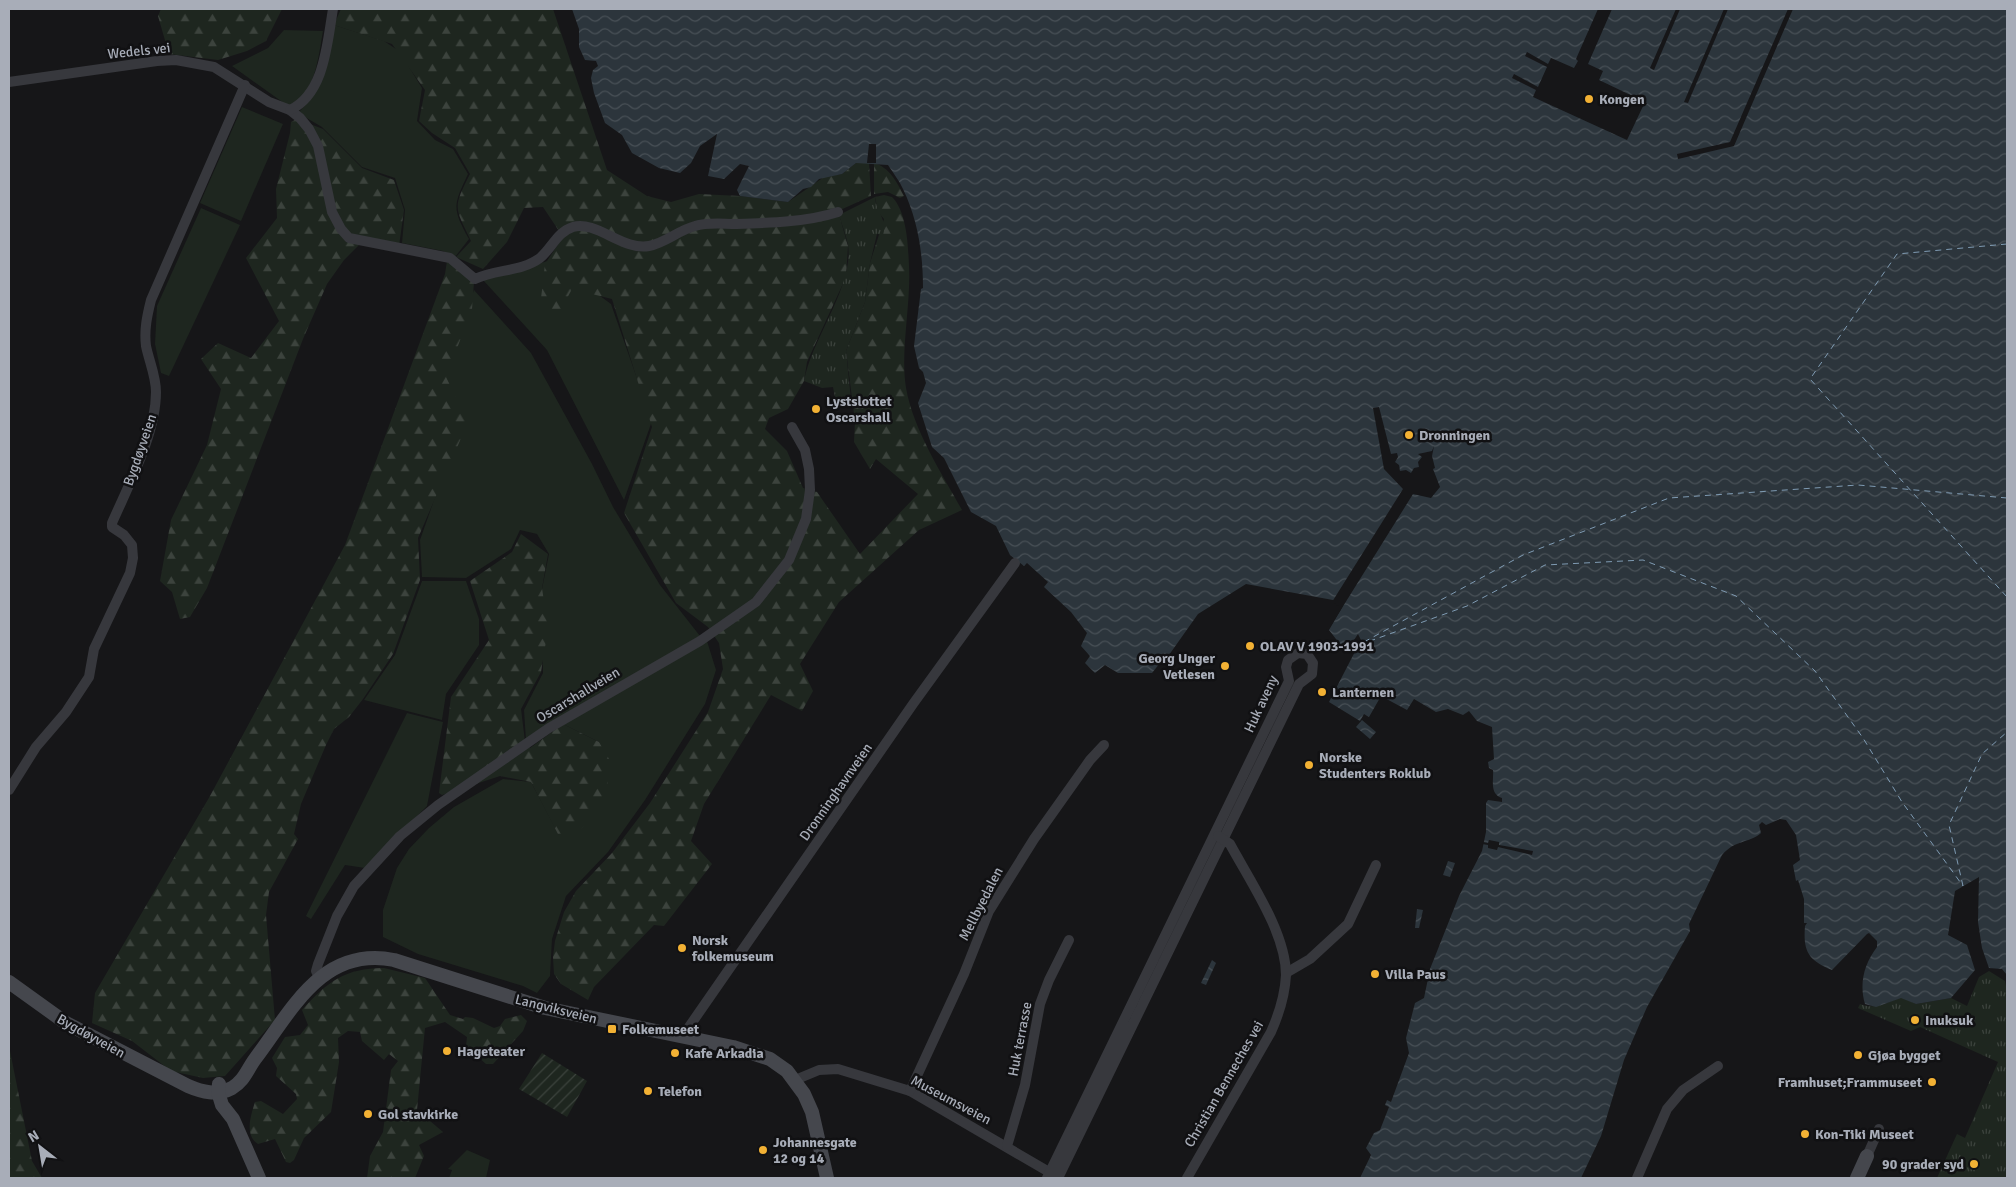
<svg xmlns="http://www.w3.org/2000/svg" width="2016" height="1187" font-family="Signika,sans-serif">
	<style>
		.grass { fill: #1e261f }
		.forest { fill: url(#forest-firs) }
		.park { fill: url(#park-tufts) }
		.garden { fill: url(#garden-furrows) }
		.water { fill: url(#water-waves) }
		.pier { fill: #161618 }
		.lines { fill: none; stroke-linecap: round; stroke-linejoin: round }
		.ferry { stroke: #7f9bb3; stroke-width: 1; stroke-dasharray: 6 5; stroke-linecap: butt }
		.street { stroke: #37383d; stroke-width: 10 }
		.secondary { stroke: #45474d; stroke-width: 14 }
		.poi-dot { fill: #f2b134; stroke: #111113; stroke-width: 2 }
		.labels { text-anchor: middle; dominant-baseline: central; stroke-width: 5; stroke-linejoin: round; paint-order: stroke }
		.street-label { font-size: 14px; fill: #a8adb8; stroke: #111113 }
		.poi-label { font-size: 14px; font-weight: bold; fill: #a8adb8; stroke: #111113; text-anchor: start }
	</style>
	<defs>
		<pattern id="forest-firs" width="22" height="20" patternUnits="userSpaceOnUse" patternTransform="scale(1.25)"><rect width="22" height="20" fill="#1e261f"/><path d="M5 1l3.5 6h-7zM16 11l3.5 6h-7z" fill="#3c433d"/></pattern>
		<pattern id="park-tufts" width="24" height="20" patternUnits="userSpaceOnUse" patternTransform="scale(1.25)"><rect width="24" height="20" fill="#1e261f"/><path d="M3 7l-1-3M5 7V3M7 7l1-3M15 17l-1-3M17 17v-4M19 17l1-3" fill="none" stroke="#3c433d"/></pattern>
		<pattern id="garden-furrows" width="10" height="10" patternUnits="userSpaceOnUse" patternTransform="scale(1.25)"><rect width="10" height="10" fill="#1e261f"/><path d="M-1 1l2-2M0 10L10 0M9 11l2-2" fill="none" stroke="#3c433d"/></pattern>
		<pattern id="water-waves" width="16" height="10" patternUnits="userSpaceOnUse" patternTransform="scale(1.25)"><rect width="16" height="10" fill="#2c353c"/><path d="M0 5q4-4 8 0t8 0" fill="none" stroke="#485056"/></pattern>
	</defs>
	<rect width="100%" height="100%" fill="#161618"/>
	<g class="grass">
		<path d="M334,25L384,41L399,51L422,88L417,121L435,140L453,149L468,174C453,206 452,208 469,239L455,257L443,251L402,243L405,210L395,178L362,167L322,127L298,113C325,86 327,61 334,25Z"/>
		<path d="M284,30L323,31C319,53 315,99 288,106L232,66L268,48Z"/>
		<polygon points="242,107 283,124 241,221 200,203"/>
		<polygon points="201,208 240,225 169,376 161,373 155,344 157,306"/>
		<polygon points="551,260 611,304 652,421 624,500 547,350 483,280"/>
		<polygon points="474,290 531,353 592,464 613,507 660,585 700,636 526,741 524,710 543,673 542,589 549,554 537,534 520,530 511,549 466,578 422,577 420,540 460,426 444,376"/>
		<polygon points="422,581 466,581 479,619 479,645 446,694 442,720 364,700 395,655"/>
		<polygon points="707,641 716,670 705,704 645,800 608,852 566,896 552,939 550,976 537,993 523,986 418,954 383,937 383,910 397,868 409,849 429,828 454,807 503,779 531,782 559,835 599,742 563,724"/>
		<polygon points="407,713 443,722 427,806 365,868 345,865 311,919 306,916"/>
		<polygon points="467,1150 490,1160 486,1178 449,1178 452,1170 448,1169"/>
	</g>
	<g class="forest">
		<polygon points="161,9 282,9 266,41 247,51 218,60 169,54 158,16"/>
		<path d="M341,9H553L607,170L647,196L671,202L699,194L740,196L788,202L824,177L842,174L856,163H869L871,196L838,211L848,246L846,277L807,362L804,381L788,409L769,418L765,429L787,451L803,488L817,492L860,554L918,494L876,459L870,469L854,442L855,421L846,351L865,302L870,263L884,219L878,212L875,197L884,195L892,197C907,212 908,245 909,266C911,305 900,351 906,388C913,429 942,474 962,510L919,530L839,602L800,664L813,691L802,711L771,695L704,804L691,841L712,864L664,926L654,925L594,987L588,1000L561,984L554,974L553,957L555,941L564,912L576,891L612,853L650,803L708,712L723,669L719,643L708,627L676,603L624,513L652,427L612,299L572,289L559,313L540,307L545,264L563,237L543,207L524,208L507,242L483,269L456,257L471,241C455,207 452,209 470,174L455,148L432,133L419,121L425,90L392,44L334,25Z"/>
		<polygon points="297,119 323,129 362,168 394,180 404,210 399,246 365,239 344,260 327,284 303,339 207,588 190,617 180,619 172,592 160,581 171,520 207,445 221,389 201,359 218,343 251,358 279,321 246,258 277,218 276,189 290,133 291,122"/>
		<path d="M874,163C889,167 897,182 904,196L900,198L888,192L874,194Z"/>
		<polygon points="447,261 474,282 472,309 446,377 468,422 418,538 420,580 393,654 363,699 349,717 334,729 326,745 301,804 294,834 298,839 269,892 266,915 275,1020 225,1076 203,1078 171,1071 132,1041 92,1023 95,993 210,796 345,545 445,274"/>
		<polygon points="521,534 548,554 542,588 548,629 541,672 521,709 525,742 530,748 563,724 599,742 612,764 603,802 577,834 559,836 531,782 500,776 442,795 439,793 451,697 489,640 470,581 512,552"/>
		<path d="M384,968L425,978L450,1015L463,1019L465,1017L473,1018L494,1028L500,1026L505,1019L521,1015L527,1021L523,1031L493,1064H486L466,1046L467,1037L445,1022L425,1028L417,1110L443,1132L419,1145L424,1156L415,1178H367L370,1156L383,1132L391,1070L398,1061L389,1054L384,1060L362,1041L360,1032L348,1031L338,1038L339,1062L331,1112L304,1138L294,1160L290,1163L286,1162L275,1139L258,1144C244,1135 251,1115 255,1102L261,1101L283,1114L297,1099L296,1094L276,1076L277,1068L272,1058L285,1037L300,1035L308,1025L302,1010C327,982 345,968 384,968Z"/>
		<polygon points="9,1046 32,1161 42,1178 9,1178"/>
	</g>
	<g class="park">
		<path d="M875,197C876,213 888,219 883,235L877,234L870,263L865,302L846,351L851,400L835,397L833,387L822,388L804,381C812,338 854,286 848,245C846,235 842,225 839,215Z"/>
		<path d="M1989,971L2005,981L2007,991V1178H1937L1957,1134L1965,1138L1998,1062L1920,1027L1911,1031L1858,1008L1860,1004C1875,1010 1887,1003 1901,997L1916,1004L1951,998L1967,1006L1979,977Z"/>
	</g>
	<polygon class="garden" points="542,1053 587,1081 567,1117 519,1089"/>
	<g class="water">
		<path d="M572,9H2007V975L2002,969L1989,968L1982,948L1978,922L1979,877L1955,891L1948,935L1967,945L1975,970L1951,998L1916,1004L1901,998L1876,1007L1865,1004C1859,984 1864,964 1877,947V941L1869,933L1867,934L1832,970C1808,960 1803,951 1805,926L1807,923H1804V899L1798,880L1796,881L1793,865L1800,860L1796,835L1786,820L1780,819L1766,825L1762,822L1759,825L1761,833C1748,844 1736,839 1722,855L1689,924L1690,931L1647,1007L1624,1060L1601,1136L1581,1178H1360L1371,1155L1366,1148L1374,1133L1380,1130L1389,1107L1385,1105L1387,1100L1391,1102L1409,1053L1406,1038L1415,1003L1424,998L1430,969L1459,896L1482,851L1486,832V803L1488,800L1502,802V798C1489,794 1494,779 1493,770L1489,768L1488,762L1494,759L1492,727L1477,721L1469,711L1463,715L1448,709L1436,712L1414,699L1407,710L1381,696L1369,717L1364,714L1360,721L1329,702L1361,640L1358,634L1346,652L1329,630L1343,606L1333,600L1246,584L1198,614L1164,662L1160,663L1152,673H1118L1105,665L1095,673L1085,663L1090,656L1081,646L1087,633L1071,612L1044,587L1048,582L1027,563L1024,566L1010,555L996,526L971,512L944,458L932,447L918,403L926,383L923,372L919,368L914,346L921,289L923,288C923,254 918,220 903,189C899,180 893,173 888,165L856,163L842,174L819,179L811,187L803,189L788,202L740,196L737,190L749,166L740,164L724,179L708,176L717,134L700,146L691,163L680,173L659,168L632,153L622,135L605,123L594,93L591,78L593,70L598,66L596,61L585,60L579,47V29Z"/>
		<polygon points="1362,720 1376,732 1370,739 1356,727"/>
		<polygon points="1448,861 1455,863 1450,877 1443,875"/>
		<polygon points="1417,909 1423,910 1419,928 1415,928"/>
		<polygon points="1212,960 1216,963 1206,985 1201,983"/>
	</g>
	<g class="pier">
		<polygon points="1598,9 1612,9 1588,64 1603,71 1599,80 1645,102 1627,140 1533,97 1536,90 1512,78 1514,74 1538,87 1547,67 1525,56 1527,52 1548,64 1551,58 1574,68 1578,61 1576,59"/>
		<polygon points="1676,9 1680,9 1654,70 1650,68"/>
		<polygon points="1724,9 1728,9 1688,103 1684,102"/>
		<polygon points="1788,9 1793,9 1734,146 1678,159 1677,154 1730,142"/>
		<polygon points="869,144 876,144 876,163 867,163"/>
		<polygon points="1379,407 1391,454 1397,453 1398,457 1395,462 1399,465 1400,471 1406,470 1411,473 1414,468 1419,467 1418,462 1422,457 1418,454 1432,451 1434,446 1432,456 1435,468 1433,469 1440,487 1431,498 1413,494 1327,632 1326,629 1340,607 1332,602 1403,489 1384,469 1373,408"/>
		<polygon points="1489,840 1499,842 1499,845 1533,851 1532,855 1498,847 1497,850 1488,848 1488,845 1482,844 1483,842 1488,843"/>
	</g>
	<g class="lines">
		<g class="ferry">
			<polyline points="2007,244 1897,254 1810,379 2007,597"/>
			<polyline points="1364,642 1523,555 1669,498 1858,485 2007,498"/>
			<polyline points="1359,645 1467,606 1545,565 1643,560 1736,596 1815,671 1863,738 1902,802 1963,886"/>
			<polyline points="1963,886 1949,825 1982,754 2007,732"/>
		</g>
		<g class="street">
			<path d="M9,82L157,61L176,60L214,67L269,102L290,110L300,118L309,129L318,146L332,212L341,229L349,238L450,258L475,279C496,269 521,272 540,258C552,248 557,232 573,227C596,220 623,251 649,246C665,243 679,230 695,226C708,222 722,224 736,224C770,223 807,222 838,212"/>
			<path d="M290,110C325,93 327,43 333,9"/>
			<path d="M9,790L36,747L66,712L89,677L94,649L130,573L133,558L132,545L124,535L112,527V523C129,484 156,434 156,392C156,376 149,361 146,346C144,330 147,316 151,300L245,85"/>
			<polyline points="1286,973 1310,959 1348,924 1376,865"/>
			<polyline points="319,977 316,971 318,964 337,916 354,886 400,836 438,805 549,728 700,641 756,602 789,560 806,519 810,490 809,469 805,450 792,427"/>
			<polyline points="682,1037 913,704 1015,563"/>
			<polyline points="795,1080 819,1070 838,1069 910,1091 1056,1176"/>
			<polyline points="910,1091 964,974 989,911 1034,839 1090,760 1104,745"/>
			<polyline points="1007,1146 1025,1085 1040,1004 1049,980 1069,940"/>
			<polyline points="1867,1156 1879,1129"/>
			<polyline points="1047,1178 1289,681 1286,667 1288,660 1298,653 1307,654 1313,663 1312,674 1299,684 1058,1178"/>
			<path d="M1187,1178L1271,1032C1279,1014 1285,995 1286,975C1286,933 1250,881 1230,844L1218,836"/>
			<polyline points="1637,1178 1667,1109 1683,1090 1718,1066"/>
		</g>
		<g class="secondary">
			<path d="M9,982L66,1023L188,1086C202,1092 217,1096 232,1088C244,1081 247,1070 255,1059C292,1010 322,946 394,960L545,1008L733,1047L770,1059L787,1071L804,1094L812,1112L827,1178"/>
			<polyline points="219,1084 218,1092 222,1105 233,1119 259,1178"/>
			<polyline points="1857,1178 1867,1156"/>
		</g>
	</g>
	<g class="poi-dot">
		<circle cx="1589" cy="99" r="5"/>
		<circle cx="816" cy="409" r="5"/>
		<circle cx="1409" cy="435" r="5"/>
		<circle cx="1250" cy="646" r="5"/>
		<circle cx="1225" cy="666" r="5"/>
		<circle cx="1322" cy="692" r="5"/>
		<circle cx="1309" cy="765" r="5"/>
		<circle cx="682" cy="948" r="5"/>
		<circle cx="1375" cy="974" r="5"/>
		<circle cx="1915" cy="1020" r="5"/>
		<rect x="607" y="1024" width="10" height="10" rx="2.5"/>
		<circle cx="447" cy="1051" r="5"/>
		<circle cx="675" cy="1053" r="5"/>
		<circle cx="1858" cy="1055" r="5"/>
		<circle cx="1932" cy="1082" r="5"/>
		<circle cx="648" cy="1091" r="5"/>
		<circle cx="368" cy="1114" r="5"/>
		<circle cx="1805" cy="1134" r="5"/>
		<circle cx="763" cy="1150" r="5"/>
		<circle cx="1974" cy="1164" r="5"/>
	</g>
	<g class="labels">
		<g class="street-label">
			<text transform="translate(139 51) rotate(-6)">Wedels vei</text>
			<text transform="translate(140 450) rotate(-71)">Bygdøyveien</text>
			<text transform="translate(578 695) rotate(-31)">Oscarshallveien</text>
			<text transform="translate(1261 704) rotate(-65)">Huk aveny</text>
			<text transform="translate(836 792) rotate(-55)">Dronninghavnveien</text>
			<text transform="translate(981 904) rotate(-63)">Mellbyedalen</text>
			<text transform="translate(556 1009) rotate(14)">Langviksveien</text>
			<text transform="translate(91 1036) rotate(29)">Bygdøyveien</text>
			<text transform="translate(1020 1039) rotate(-79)">Huk terrasse</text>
			<text transform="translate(1224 1084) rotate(-60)">Christian Benneches vei</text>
			<text transform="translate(951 1100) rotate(28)">Museumsveien</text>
		</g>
		<g class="poi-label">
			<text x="1599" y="99">Kongen</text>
			<text x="826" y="401">Lystslottet<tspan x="826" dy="16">Oscarshall</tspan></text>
			<text x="1419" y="435">Dronningen</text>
			<text x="1260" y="646">OLAV V 1903-1991</text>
			<text x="1215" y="658" text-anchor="end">Georg Unger<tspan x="1215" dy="16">Vetlesen</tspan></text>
			<text x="1332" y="692">Lanternen</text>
			<text x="1319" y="757">Norske<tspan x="1319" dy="16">Studenters Roklub</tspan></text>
			<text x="692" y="940">Norsk<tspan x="692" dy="16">folkemuseum</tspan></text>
			<text x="1385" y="974">Villa Paus</text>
			<text x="1925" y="1020">Inuksuk</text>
			<text x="622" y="1029">Folkemuseet</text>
			<text x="457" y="1051">Hageteater</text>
			<text x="685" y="1053">Kafe Arkadia</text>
			<text x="1868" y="1055">Gjøa bygget</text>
			<text x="1922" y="1082" text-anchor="end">Framhuset;Frammuseet</text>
			<text x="658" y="1091">Telefon</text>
			<text x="378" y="1114">Gol stavkirke</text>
			<text x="1815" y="1134">Kon-Tiki Museet</text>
			<text x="773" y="1142">Johannesgate<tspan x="773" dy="16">12 og 14</tspan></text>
			<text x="1964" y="1164" text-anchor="end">90 grader syd</text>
		</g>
	</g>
	<rect width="2016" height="1187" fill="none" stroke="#a8adb8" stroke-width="20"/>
	<g transform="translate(40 1147) rotate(329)" stroke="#111113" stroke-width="4" paint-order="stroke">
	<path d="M0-4L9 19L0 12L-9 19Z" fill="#a8adb8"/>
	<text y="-8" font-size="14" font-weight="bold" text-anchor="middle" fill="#a8adb8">N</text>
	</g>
</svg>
